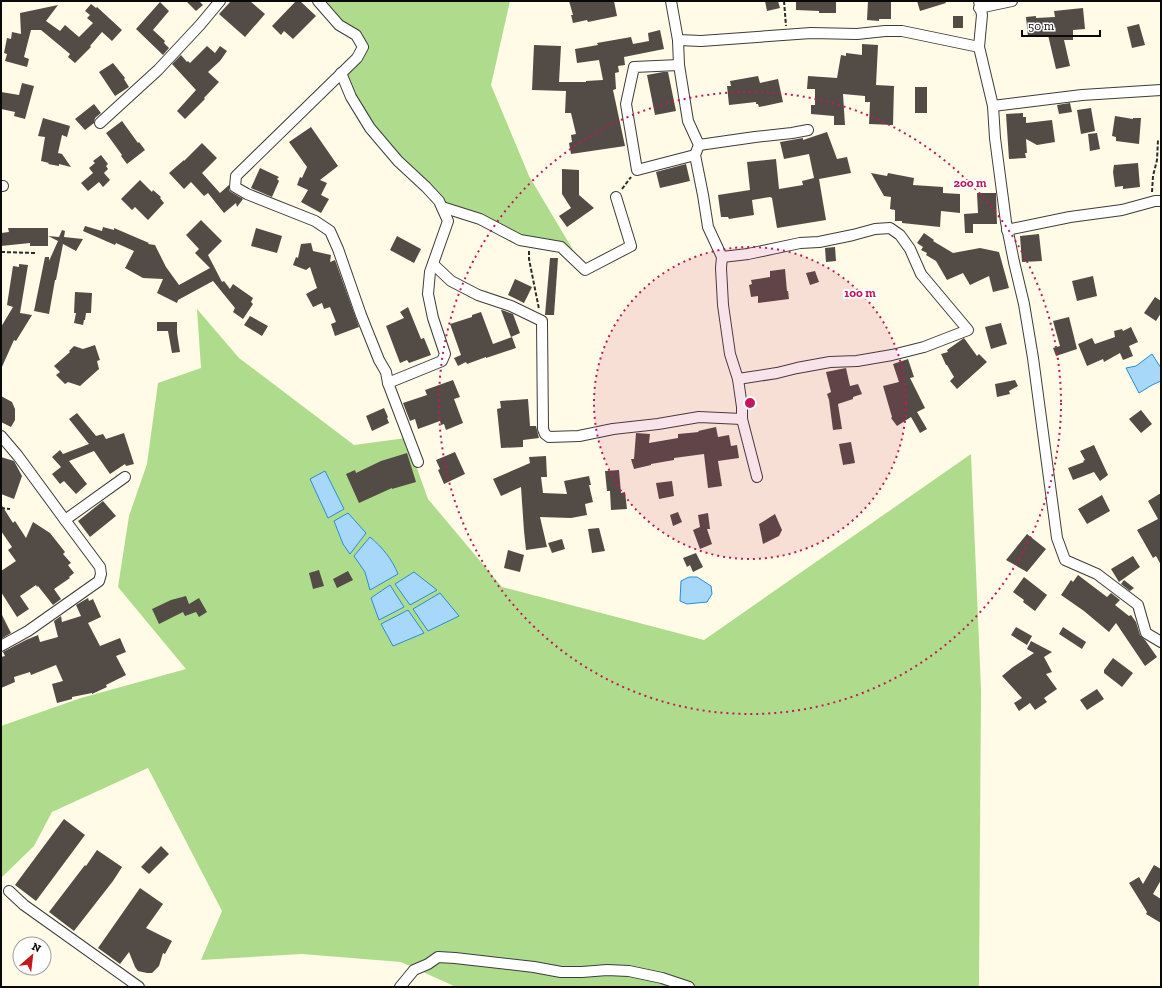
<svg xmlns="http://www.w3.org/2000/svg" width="1162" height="988" font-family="'Zilla Slab',serif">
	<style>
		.forest { fill: #aedc8c }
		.water { fill: #a7d8fa; stroke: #2a8cd5 }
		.building { fill: #534b45 }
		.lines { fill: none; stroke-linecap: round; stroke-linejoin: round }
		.minor-casing { stroke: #3c3c3c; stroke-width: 12 }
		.path { stroke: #2b2b2b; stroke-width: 2; stroke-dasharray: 4 2; stroke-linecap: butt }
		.minor { stroke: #fff; stroke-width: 10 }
		.ring { fill: none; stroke: #c2185b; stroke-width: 2; stroke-dasharray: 2 4 }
		.centre { fill: #c2185b; stroke: #fff; stroke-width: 2 }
		.ring-label { font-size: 12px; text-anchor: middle; font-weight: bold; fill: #c2185b; stroke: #fff; stroke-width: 4; stroke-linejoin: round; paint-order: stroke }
	</style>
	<rect width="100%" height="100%" fill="#fffbe6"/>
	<g class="forest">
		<polygon points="318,1 510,1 491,85 529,176 585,270 561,247 520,240 442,207 370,128 341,73 363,47"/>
		<polygon points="197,309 239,358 354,445 406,438 428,499 502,587 704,640 971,454 981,689 979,987 456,987 401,962 302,954 201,960 222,911 148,768 52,812 34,846 1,878 1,726 81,698 186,669 118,587 129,516 147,464 158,383 201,368"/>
	</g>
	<g class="water">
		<polygon points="1152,354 1161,368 1161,381 1152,385 1139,393 1126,368 1136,366"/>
		<polygon points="325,471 344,509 328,518 310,479"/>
		<polygon points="348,513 366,533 350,554 343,544 334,521"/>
		<path d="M370,537C382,547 392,559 398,574L370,590L365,572L354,556Z"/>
		<polygon points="414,572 437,590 410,605 395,584"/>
		<polygon points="689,577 697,577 711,586 712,594 707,602 687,604 680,601 681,581"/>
		<polygon points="390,585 404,607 379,620 371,598"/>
		<polygon points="440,593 459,616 428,631 413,609"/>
		<polygon points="408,610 424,633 393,646 381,624"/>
	</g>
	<g class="building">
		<polygon points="186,1 199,1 203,5 196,11"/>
		<polygon points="231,1 250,1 265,14 245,37 219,14"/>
		<polygon points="296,1 300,1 316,16 293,39 284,31 281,35 272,26"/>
		<polygon points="569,1 614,1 617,16 588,22 587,20 573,23 571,15 573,15"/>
		<polygon points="765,1 778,1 780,8 767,11"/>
		<polygon points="796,1 836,1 836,13 819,13 819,11 796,10"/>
		<polygon points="868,1 891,1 891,19 879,19 879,21 867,20"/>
		<polygon points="917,1 945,1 946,3 920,11"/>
		<polygon points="160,2 169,11 153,30 165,41 164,43 169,48 163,55 136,29"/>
		<polygon points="91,4 96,8 97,7 122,30 112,41 102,32 90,46 91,47 75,63 68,57 70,54 41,30 31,30 24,57 29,59 27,67 5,61 7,54 4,53 7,38 11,39 12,32 21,34 20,13 58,5 46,21 60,31 65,25 79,37 93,23 87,18 90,15 85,11"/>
		<polygon points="1083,8 1085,29 1073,30 1073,40 1064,40 1070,66 1056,69 1048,35 1028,37 1026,17 1036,16 1036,18 1055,17 1054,11"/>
		<rect x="953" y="16" width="10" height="12"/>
		<polygon points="1139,24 1145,45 1132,48 1127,27"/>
		<polygon points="660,30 664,49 624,57 625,65 618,66 619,72 615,73 616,89 613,90 625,146 571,154 569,143 572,142 571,135 576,134 571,113 565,113 566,91 532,90 534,45 561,46 559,82 586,82 586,81 603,80 599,60 577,63 575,49 598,45 597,43 631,37 633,44 649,41 648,33"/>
		<polygon points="862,44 878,45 876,85 894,86 893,125 869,124 870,102 865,102 865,96 843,94 845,125 834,125 834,116 811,114 811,105 815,105 815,89 807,89 808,76 837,78 841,55 846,56 846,53 862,55"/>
		<polygon points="207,46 215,53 220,46 227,51 220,61 208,72 219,82 204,98 205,99 185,119 177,111 196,90 172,64 181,55 187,62 188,61 190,63"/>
		<polygon points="113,63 125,78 124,79 129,87 115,96 99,72"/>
		<polygon points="663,72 668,72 676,111 655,115 647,75"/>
		<polygon points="758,76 760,83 778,79 783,102 759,107 758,104 756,104 756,102 729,105 727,86 731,86 730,81"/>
		<polygon points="22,83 34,86 25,119 14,116 15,112 1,109 1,92 19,95"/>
		<rect x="915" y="87" width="12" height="26"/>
		<polygon points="1070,103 1072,112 1059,114 1057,105"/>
		<polygon points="94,104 101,113 95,118 94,123 85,130 75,119"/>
		<polygon points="1091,108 1095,131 1081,134 1077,110"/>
		<polygon points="1023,113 1023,117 1026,117 1026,123 1052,120 1055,142 1037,145 1026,139 1027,153 1025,153 1026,158 1009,159 1006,114"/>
		<polygon points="1115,116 1133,119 1133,118 1141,118 1139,144 1116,141 1116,137 1112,136"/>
		<polygon points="43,118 70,126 67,137 62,135 58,153 62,154 71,167 59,164 59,166 48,164 49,163 41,161 45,137 38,136"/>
		<polygon points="122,121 138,143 139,142 145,150 127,164 121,156 122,155 106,133"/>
		<polygon points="311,127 338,166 320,180 327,183 321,195 329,199 321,213 301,202 308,190 297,185 300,177 302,178 307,167 289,142"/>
		<polygon points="827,132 837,159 847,157 851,173 819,179 826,220 777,228 772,198 770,197 752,200 754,215 729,219 728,217 721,217 718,195 750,190 747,162 776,159 779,189 803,185 802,181 814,178 809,154 784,159 780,142 803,138 803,140"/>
		<polygon points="1097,133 1100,149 1090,151 1088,134"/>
		<polygon points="202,143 217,158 202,173 220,193 229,185 229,190 231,192 243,199 237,207 236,203 224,213 208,193 204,196 191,182 184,189 169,173 184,160 184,161"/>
		<polygon points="101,155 108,164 106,166 108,169 104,173 110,180 103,187 99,182 88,191 81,183 93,173 89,168 95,163 93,161"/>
		<polygon points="1138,163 1140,187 1123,189 1123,186 1115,187 1113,172 1114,165"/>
		<polygon points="686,164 690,181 660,188 656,172"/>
		<polygon points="260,168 279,177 277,179 279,181 272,197 251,188"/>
		<polygon points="562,169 579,170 579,195 594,208 567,227 559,216 571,208 562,194"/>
		<polygon points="871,173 887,176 888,173 914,178 913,185 943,187 943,193 960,194 960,213 941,211 940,227 902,223 902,221 895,221 895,210 890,209 891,197 884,196"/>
		<polygon points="140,180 152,192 153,190 161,197 160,198 164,203 148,220 135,207 132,210 121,199"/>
		<polygon points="977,193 996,193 997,224 973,224 973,233 965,233 964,214 978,213"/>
		<polygon points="201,220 222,241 208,255 222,282 224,281 230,289 233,284 253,298 251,302 253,304 243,319 233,312 235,308 213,281 178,300 177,303 157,293 163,279 143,278 125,268 134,251 116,243 115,245 83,231 85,226 102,231 103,227 114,230 114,228 149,243 148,244 155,245 166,267 179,285 210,268 195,253 199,249 186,235"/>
		<polygon points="8,228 48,228 48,246 30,246 30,243 1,246 1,233 9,232"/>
		<polygon points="256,228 282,236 277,253 251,246"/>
		<polygon points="62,230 65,231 64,237 83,239 76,251 63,244 56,280 55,280 49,314 34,311 45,257 49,257 49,261 58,241 48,236 59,237"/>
		<polygon points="924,233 934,240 933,241 953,253 980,248 999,252 1009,288 993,292 989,276 970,285 963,273 947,280 936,261 926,255 927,253 921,250 923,247 917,243"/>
		<polygon points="1039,234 1042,261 1022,262 1020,236"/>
		<polygon points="397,236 421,249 414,263 390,250"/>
		<polygon points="311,243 313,251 331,255 330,262 335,260 359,327 335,336 331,324 336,322 330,307 324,309 322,303 313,307 306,294 317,288 310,267 306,270 293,265 296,257 298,258 301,244"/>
		<polygon points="835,247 836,261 826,262 825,248"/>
		<polygon points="550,258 558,258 554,315 545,315"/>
		<polygon points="19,264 28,265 20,313 32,315 16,341 14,340 1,369 1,327 13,307 7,305 13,266 19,267"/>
		<polygon points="785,269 787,291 788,291 789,299 758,303 758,296 751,297 749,285 752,284 751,280 770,277 770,271"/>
		<polygon points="815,271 819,282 810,285 806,273"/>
		<polygon points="1093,276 1097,296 1077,301 1072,281"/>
		<polygon points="515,279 532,287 524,303 508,295"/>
		<polygon points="75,292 92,293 91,313 86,313 85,320 84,320 83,325 74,323 76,313 74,313"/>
		<polygon points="1155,297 1161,301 1161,313 1156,321 1144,313"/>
		<polygon points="408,307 421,339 424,338 431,355 409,363 407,360 400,363 386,326 404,318 400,312"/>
		<polygon points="501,310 502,310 513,314 520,333 511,337"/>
		<polygon points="481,312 493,344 512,337 516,348 486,358 486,357 467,364 466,362 458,366 454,358 461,355 450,324 472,317 472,315"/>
		<polygon points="250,316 268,326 262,336 244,325"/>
		<polygon points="1069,317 1077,349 1056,356 1053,348 1060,346 1053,321"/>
		<polygon points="157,322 177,322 177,333 180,352 172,353 168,331 157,331"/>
		<polygon points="1001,323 1007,344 991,349 985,327"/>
		<polygon points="1131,327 1138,342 1129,346 1133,356 1123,360 1120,353 1104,362 1103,359 1087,366 1078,344 1092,338 1095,344 1115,337 1114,331 1122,329 1123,331"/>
		<polygon points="964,338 977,356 979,354 987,362 957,389 950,381 954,377 947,365 946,365 941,354 948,352 947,350"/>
		<polygon points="95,345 100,360 97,361 99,369 80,386 68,382 65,384 56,375 60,372 54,366 70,352 69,351 74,346 83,349"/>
		<polygon points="908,359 914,377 910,378 925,408 917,412 927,429 920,433 911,417 897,426 891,418 892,417 883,386 899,382 893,364"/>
		<polygon points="846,368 850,386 858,384 862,394 853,397 853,399 838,404 842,429 833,430 829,400 827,394 831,392 826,372"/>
		<polygon points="453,380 460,397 454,399 463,423 446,430 444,424 441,425 440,421 418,429 415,419 410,421 403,403 427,395 425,390"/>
		<polygon points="1015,380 1018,386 1009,391 1010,394 997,397 995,384"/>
		<polygon points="1,396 12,402 15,409 15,420 11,427 1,422"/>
		<polygon points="528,399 530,426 536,426 539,438 523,440 523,447 501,448 497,409 501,408 500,401"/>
		<polygon points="384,408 388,417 387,418 389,423 372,431 366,416"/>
		<polygon points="1141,410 1152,424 1141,433 1129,419"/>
		<polygon points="77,413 96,436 103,434 106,439 124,433 134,464 126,466 125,464 110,474 94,451 69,461 87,484 76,494 64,481 60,484 52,474 61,467 52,457 60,450 63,454 89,444 69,419"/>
		<polygon points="716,427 718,437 729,435 731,446 737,445 739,458 718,461 722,486 708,488 704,454 674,458 674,460 651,464 651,465 634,469 631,459 634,459 636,433 650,434 649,443 678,438 678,434 699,432 698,431"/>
		<polygon points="851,442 855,463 843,465 839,444"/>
		<polygon points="1094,445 1108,475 1100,481 1094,472 1073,480 1068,468 1084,462 1083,461 1085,460 1080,451"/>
		<polygon points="455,452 465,474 444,484 438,470 440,469 436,460"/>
		<polygon points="407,453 416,482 392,489 392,488 359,503 346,474 355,470 356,473 381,461"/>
		<polygon points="546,456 547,477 541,477 543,493 567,494 564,481 589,476 591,485 589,485 593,502 585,504 587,515 571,518 540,517 547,547 526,550 524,531 521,487 501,496 493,479 530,463 529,457"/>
		<polygon points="1,457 14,461 22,476 14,499 1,494"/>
		<polygon points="619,470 621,493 625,492 627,509 611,510 610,491 607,491 605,471"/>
		<polygon points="672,481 674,496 659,499 656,483"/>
		<polygon points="1161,493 1161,565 1156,556 1153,558 1137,530 1158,519 1148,501"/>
		<polygon points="1102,495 1110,511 1087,524 1078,509"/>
		<polygon points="103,501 116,516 90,537 78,521"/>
		<polygon points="1,504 13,523 15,521 26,538 33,522 50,533 65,552 63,554 71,563 68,565 74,573 69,577 70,578 54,589 61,599 53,605 38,586 37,587 36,585 20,596 29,609 17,617 1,592 1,571 16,561 8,550 12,547 1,531"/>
		<polygon points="678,512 682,522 673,526 670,515"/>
		<polygon points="708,513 710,529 707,529 712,544 700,549 693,530 700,527 698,515"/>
		<polygon points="775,514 782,530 779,536 763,544 759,524"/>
		<polygon points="599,528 605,551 592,553 588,529"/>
		<polygon points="1027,534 1046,549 1027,572 1006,560"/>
		<polygon points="562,539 565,549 552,553 548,543"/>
		<polygon points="508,550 524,555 520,572 504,568"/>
		<polygon points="696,553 703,567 693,572 690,565 687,567 683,558"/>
		<polygon points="1133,556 1140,567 1119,582 1111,569"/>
		<polygon points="319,570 324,586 313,589 309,573"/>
		<polygon points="348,571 353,580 337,588 333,579"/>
		<polygon points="1078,575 1107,597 1111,593 1120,600 1115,605 1129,616 1131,615 1136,622 1140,635 1145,640 1157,657 1145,666 1116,623 1109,632 1084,611 1061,595 1071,580 1073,582"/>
		<polygon points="1024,577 1047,595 1035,611 1023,602 1024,600 1013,592"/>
		<polygon points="1124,580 1134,588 1130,591 1121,584"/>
		<polygon points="186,596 189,604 199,598 207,612 199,617 196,612 185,616 183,612 159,624 152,609 171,600"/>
		<polygon points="88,598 89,601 93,599 101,617 88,623 100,646 120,638 126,652 116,656 126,675 106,685 107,687 92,694 92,693 72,697 72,699 57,703 52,684 63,681 56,665 31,675 30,672 14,677 15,682 1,688 1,657 5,656 3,652 26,640 38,635 40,642 58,637 54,621 61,616 62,622 81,616 76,605"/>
		<polygon points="1,613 11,633 1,639"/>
		<polygon points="1016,627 1032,636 1027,645 1011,635"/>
		<polygon points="1063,627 1086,642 1082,649 1059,634"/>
		<polygon points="1031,641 1052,652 1044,657 1052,672 1046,674 1057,689 1044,698 1047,702 1035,710 1030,703 1019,711 1014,703 1022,698 1002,676 1013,667 1034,653 1027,649"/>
		<polygon points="1113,658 1133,673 1122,687 1104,673 1104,670"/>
		<polygon points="1097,689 1104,699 1087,710 1080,700"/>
		<polygon points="64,819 85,835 36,901 15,885"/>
		<polygon points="161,846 169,854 149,874 141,867"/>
		<polygon points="97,850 122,867 113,881 74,931 49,912 85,865 86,866"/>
		<polygon points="1154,865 1161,869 1161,880 1153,894 1161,899 1161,923 1146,914 1147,912 1129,883 1139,877 1143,884"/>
		<polygon points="140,888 163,904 146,928 172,941 165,954 163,953 159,966 152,973 147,973 138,971 135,967 129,952 120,964 98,948"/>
	</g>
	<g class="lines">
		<defs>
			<g id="minor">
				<polyline points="318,1 339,25 356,35 363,47 357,58 236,176 235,187 247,194 315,221 330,231 338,249 361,315 379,360 386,372 388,383 418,462"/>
				<polyline points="671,1 678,40 701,41 811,33 857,34 885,31 902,31 979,47"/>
				<polyline points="979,1 982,15 979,47 993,106 995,138 1006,222 1014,262 1024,304 1033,358 1057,538 1065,560 1097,574 1138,605 1146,633 1161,642"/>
				<polyline points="979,8 1012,1"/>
				<polyline points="678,40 679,65 688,121 699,145 695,155 703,195 708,227 722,257 721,268 723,305 730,354 738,379 742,407 742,419 757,477"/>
				<polyline points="679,65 634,67 626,104 637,170 695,155"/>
				<polyline points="341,73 351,97 370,128 398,161 426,187 439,201 448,221 430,272 428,294 433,318 445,354 442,361 388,383"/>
				<polyline points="993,106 1082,95 1161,90"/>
				<polyline points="100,123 158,70 200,25 220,1"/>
				<polyline points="699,145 755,137 792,133 808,130"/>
				<polyline points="1,186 3,186"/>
				<polyline points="442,207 480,219 520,240 561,247 585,270 631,246 616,197"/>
				<polyline points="1007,230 1070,217 1122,210 1155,201 1161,201"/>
				<polyline points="722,257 748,254 800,243 819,242 853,235 875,229 890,228 900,235 910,249 921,274 968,330 924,347 892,355 857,361 830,362 797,368 777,373 738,379"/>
				<polyline points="433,264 451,281 478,295 511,306 542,321 543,429 545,434 549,437 579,436 613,429 658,424 699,417 742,419"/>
				<polyline points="1,436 18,456 65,520 100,567 101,574 99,581 28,631 1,646"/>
				<polyline points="65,520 125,477"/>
				<polyline points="9,891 24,905 139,987"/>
				<polyline points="400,987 414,970 428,964 438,957 455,958 534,967 561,972 582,972 607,970 629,971 662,978 689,987"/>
			</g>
		</defs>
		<use href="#minor" class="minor-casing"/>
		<g class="path">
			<polyline points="784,1 786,26"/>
			<polyline points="622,189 631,177"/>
			<polyline points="1152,192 1153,176 1157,160 1158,140"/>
			<polyline points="529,251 529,259 539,309"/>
			<polyline points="1,252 35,253"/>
			<polyline points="1,508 10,509"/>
		</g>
		<use href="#minor" class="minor"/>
	</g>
	<circle cx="750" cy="403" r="156" fill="#c2185b" fill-opacity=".12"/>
	<g class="ring">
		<circle cx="750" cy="403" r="156"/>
		<circle cx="750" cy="403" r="311"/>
	</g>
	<circle cx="750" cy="403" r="6" class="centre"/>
	<g class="ring-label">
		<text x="970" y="187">200 m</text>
		<text x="860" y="297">100 m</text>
	</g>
	<rect width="1162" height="988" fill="none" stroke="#090909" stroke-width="4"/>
	<g transform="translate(32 956) rotate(28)"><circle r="19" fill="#ffffff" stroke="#9d9d9d"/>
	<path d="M0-3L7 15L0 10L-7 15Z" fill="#c01a1d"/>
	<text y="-6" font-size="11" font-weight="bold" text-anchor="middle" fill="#090909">N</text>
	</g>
	<path d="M1022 30v6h78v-6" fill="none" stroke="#090909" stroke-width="2"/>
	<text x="1028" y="30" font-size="12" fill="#090909" stroke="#ffffff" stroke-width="3" paint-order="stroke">50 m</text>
</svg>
